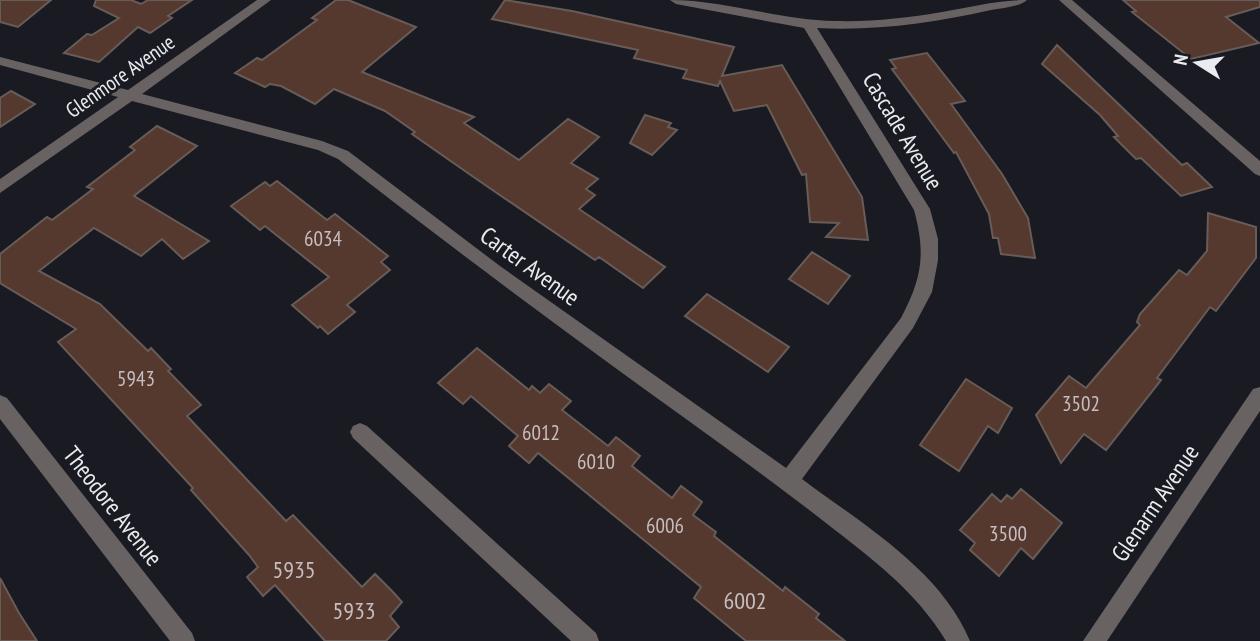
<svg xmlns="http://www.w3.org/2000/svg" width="1260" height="641" font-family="'PT Sans Narrow',sans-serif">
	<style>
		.building { fill: #55382e; stroke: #685c58; stroke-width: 2 }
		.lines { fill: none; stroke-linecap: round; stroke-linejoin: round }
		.minor { fill: #686362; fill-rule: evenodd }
		.labels { text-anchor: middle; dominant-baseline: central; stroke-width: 6; stroke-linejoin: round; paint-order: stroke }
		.far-street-label { font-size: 21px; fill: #eaebf1; stroke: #191a22 }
		.number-label { font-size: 21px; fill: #c5bec0 }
		.street-label { font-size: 24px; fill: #eaebf1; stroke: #191a22 }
		.near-number-label { font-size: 24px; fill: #c5bec0 }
	</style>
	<rect width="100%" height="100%" fill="#191a22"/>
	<g class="building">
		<polygon points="0,0 51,0 18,27 0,22"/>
		<polygon points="96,0 131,0 141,4 148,0 192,0 168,16 172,18 150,33 138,27 99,62 64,53 87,34 92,35 119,18 94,6"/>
		<polygon points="336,0 348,0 416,27 362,72 474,117 464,123 519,160 568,119 599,137 571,163 598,179 586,189 595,195 579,209 665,267 643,288 599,257 595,260 475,178 412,134 415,132 385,111 334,89 315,104 281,86 270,84 265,87 235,73 257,58 262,60 317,20 312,18"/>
		<polygon points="505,0 572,11 734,47 722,76 782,65 862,197 868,240 826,237 839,223 810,222 806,174 802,175 767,105 734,111 720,81 718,86 683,78 687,70 634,58 638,50 492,19"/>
		<polygon points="1123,0 1260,0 1260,7 1226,17 1259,43 1191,59 1132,12 1136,11"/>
		<polygon points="1057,45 1182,165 1187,163 1212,187 1181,196 1141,158 1136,159 1114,137 1118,136 1100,115 1042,64"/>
		<polygon points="927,53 965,101 951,104 1002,174 1028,218 1035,258 1001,254 998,238 993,238 989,214 956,152 954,153 892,69 896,68 890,60"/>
		<polygon points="11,91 35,104 0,127 0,98"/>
		<polygon points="645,115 671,123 668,127 677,130 652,155 630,143"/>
		<polygon points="157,126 197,146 134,196 209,241 183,259 162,239 141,256 94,228 39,271 100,304 148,351 151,348 171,369 168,371 201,405 187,416 286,521 293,515 362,587 375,574 392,591 402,602 390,616 399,627 386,641 325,641 275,585 263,596 247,577 258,567 249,555 191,490 193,488 58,342 76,329 0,283 0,254 47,217 52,220 93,189 87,187 135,150 130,147"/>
		<polygon points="277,181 327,220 335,214 388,256 381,262 390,270 347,305 355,312 328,334 320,326 318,328 292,305 329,277 265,226 260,230 231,206 265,182 270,186"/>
		<polygon points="1208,213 1256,227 1256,258 1216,311 1210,307 1157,378 1161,380 1106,450 1084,434 1061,463 1036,415 1069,376 1086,388 1140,325 1137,322 1140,314 1179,270 1187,275 1207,251"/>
		<polygon points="812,252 850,276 828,304 789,279"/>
		<polygon points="707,294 789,347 768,372 685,316"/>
		<polygon points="477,348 529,390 532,386 540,393 549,384 571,401 562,410 608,446 616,437 640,456 632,466 672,498 681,486 702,502 693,515 716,532 714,536 783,591 785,587 819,614 816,618 845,641 746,641 694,598 701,587 538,453 529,463 509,446 518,436 471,396 463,404 438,383"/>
		<polygon points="966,379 1012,408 998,433 988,426 959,471 920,445"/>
		<polygon points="1021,489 1062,523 1033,559 1021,548 999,576 970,550 975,543 960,530 992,494 1001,502 1007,495 1012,499"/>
		<polygon points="0,578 19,613 37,641 0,641"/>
	</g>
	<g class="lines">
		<g class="minor">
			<path d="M257,0H271L142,94L322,141L348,151L500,266L786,468L901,318C922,278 926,254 914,210L804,28L676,4L670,0C725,0 779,20 835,21C871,22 907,18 942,12C971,7 998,0 1027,0C1019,7 1002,8 991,10C934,23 876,31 817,28L930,209L938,239V260L932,292L913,328L802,479C862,524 940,569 970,641H946C916,591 872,559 826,523C780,487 733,453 686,419C568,334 452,248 338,159L318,150L132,101L0,193V179L118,97L0,65V57L128,90Z"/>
			<polygon points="1059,0 1072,0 1260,161 1260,176 1255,174"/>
			<polygon points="1260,387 1260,411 1107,641 1083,641 1253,389"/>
			<polygon points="0,395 7,398 192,633 195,641 170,641 0,419"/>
			<polygon points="360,423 367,426 596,633 599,641 571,641 353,438 350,432 353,426"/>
		</g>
	</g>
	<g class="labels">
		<g class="far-street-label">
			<text transform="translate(120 76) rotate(-35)">Glenmore Avenue</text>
		</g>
		<g class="number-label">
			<text x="323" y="238">6034</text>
			<text x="136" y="378">5943</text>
			<text x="1081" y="403">3502</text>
			<text x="541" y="432">6012</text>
			<text x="596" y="461">6010</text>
			<text x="665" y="525">6006</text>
			<text x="1008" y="533">3500</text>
		</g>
		<g class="street-label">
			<text transform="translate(903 131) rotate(59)">Cascade Avenue</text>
			<text transform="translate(530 266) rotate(36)">Carter Avenue</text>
			<text transform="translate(1155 503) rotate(-56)">Glenarm Avenue</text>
			<text transform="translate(113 506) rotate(52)">Theodore Avenue</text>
		</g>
		<g class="near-number-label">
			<text x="294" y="569">5935</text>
			<text x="745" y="600">6002</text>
			<text x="354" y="610">5933</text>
		</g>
	</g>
	<g transform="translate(1197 63) rotate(281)" stroke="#191a22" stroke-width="5" paint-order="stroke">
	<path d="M0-5L12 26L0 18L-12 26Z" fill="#eaebf1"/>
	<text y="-10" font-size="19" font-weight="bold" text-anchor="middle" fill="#eaebf1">N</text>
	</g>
</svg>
